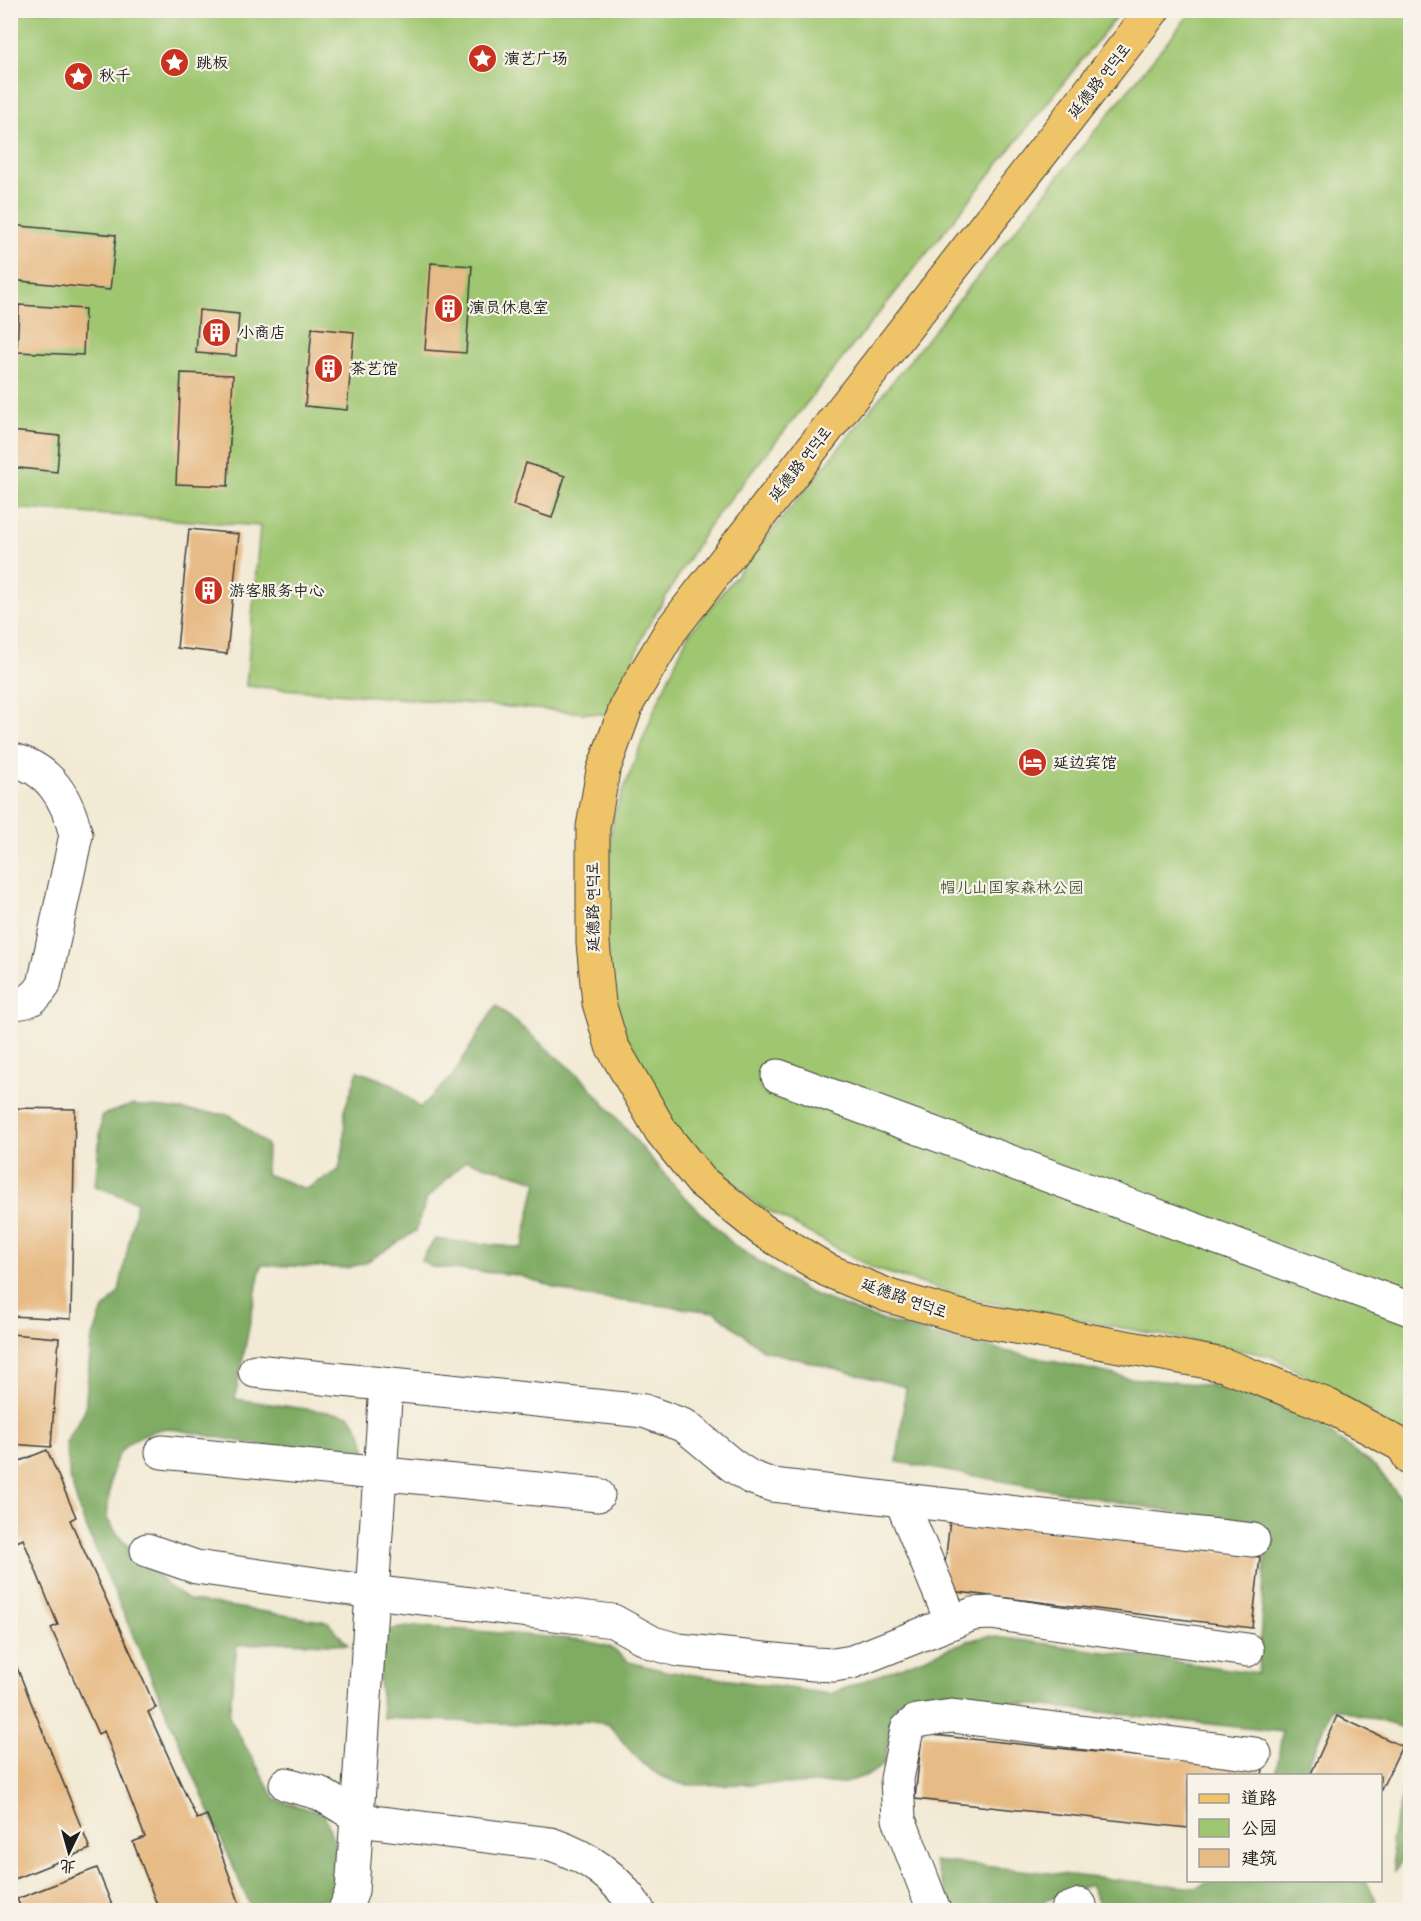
<svg xmlns="http://www.w3.org/2000/svg" width="1421" height="1921" font-family="Pangolin,'LXGW WenKai TC','Poor Story',sans-serif">
	<style>
		.green { fill: #9fc671; stroke: #5e7146; stroke-width: 1.5 }
		.forest { fill: #7fab63; stroke: #4e6440; stroke-width: 1.5 }
		.building { fill: #e7bb86 }
		.lines { fill: none; stroke-linecap: round; stroke-linejoin: round }
		.minor-casing { stroke: #3c3b38; stroke-width: 35 }
		.major-casing { stroke: #3c3b38; stroke-width: 35 }
		.minor { stroke: #fff; stroke-width: 33 }
		.major { stroke: #efc469; stroke-width: 33 }
		.labels { text-anchor: middle; dominant-baseline: central; stroke-width: 4.5; stroke-linejoin: round; paint-order: stroke }
		.poi-label { font-size: 16px; fill: #1c1c1c; stroke: #f7f3e8; text-anchor: start }
		.street-label { font-size: 16px; fill: #1c1c1c; stroke: #f7f3e8 }
		.park-label { font-size: 16px; fill: #4a583a; stroke: #f7f3e8 }
	</style>
	<rect width="100%" height="100%" fill="#f7f3e8"/>
	<filter id="ink" filterUnits="userSpaceOnUse"><feTurbulence type="fractalNoise" baseFrequency=".0167" numOctaves="2"/><feDisplacementMap in="SourceGraphic" scale="12" xChannelSelector="R" yChannelSelector="G"/><feConvolveMatrix kernelMatrix="1 2 1 2 8 2 1 2 1" color-interpolation-filters="sRGB"/></filter>
	<filter id="wash" filterUnits="userSpaceOnUse"><feTurbulence type="fractalNoise" baseFrequency=".008" numOctaves="4" result="noise"/><feDisplacementMap in="SourceGraphic" scale="24" xChannelSelector="R" yChannelSelector="G"/><feGaussianBlur stdDeviation="1.35" result="paint"/><feColorMatrix in="noise" values="0 0 0 0 0 0 0 0 0 0 0 0 0 0 0 0 0 1.4 0 .05"/><feComposite in="paint" operator="in"/></filter>
	<g filter="url(#wash)">
		<rect width="100%" height="100%" fill="#f2ead4"/>
		<g class="green">
			<polygon points="10,11 1121,11 710,524 646,629 612,715 246,686 260,526 11,508"/>
			<polygon points="1192,11 1410,11 1410,1449 1370,1412 1271,1356 975,1300 875,1269 758,1205 672,1129 614,1013 599,928 613,817 655,708 688,635"/>
		</g>
		<g class="forest">
			<path d="M496,1005L586,1082L677,1189L735,1246L806,1291L866,1315L928,1334L1129,1378L1208,1385L1259,1397L1317,1424L1376,1467L1410,1510V1730L1332,1707L1304,1775H1276L1282,1732L971,1698L896,1703L884,1764L870,1774L845,1783L685,1785C644,1774 634,1754 608,1724L584,1721L547,1725L383,1718L377,1654L380,1638L393,1629L416,1626L583,1640L610,1647L629,1662L666,1671L830,1694L970,1640L989,1636L1258,1673L1267,1529L897,1462L906,1387L763,1350L715,1312L581,1296L517,1275L431,1267L421,1260L435,1239L522,1248L537,1181L466,1160L426,1200L416,1231L365,1263L347,1268L261,1265L235,1399L349,1415C359,1426 367,1440 365,1455L351,1462L167,1428C108,1439 112,1468 107,1519L121,1539L167,1585L189,1600L328,1622L348,1645L286,1642L237,1645L229,1717L276,1800L324,1813L332,1836L345,1894L304,1903L306,1910H252L80,1513L70,1478L66,1443L85,1410L91,1343L102,1312L119,1292L137,1202L95,1186L102,1115L132,1105L230,1115L267,1145L266,1174L306,1189L339,1170L344,1144L345,1108L358,1071L392,1084L420,1108L452,1077Z"/>
			<polygon points="1410,1763 1410,1847 1395,1872 1391,1840"/>
			<polygon points="934,1861 1196,1888 1213,1880 1366,1881 1376,1900 1367,1910 1102,1910 1090,1885 1019,1910 952,1910"/>
		</g>
		<g id="blocks">
			<g class="building">
				<polygon points="10,225 116,235 110,290 10,280"/>
				<polygon points="431,263 472,266 466,353 425,350"/>
				<polygon points="19,305 85,309 83,355 17,352"/>
				<polygon points="199,310 239,314 236,356 196,353"/>
				<polygon points="312,328 354,332 347,410 305,406"/>
				<polygon points="181,373 233,375 228,486 176,484"/>
				<polygon points="10,431 60,436 57,472 10,467"/>
				<polygon points="526,463 565,476 552,518 513,505"/>
				<polygon points="189,529 239,534 227,654 177,648"/>
				<polygon points="10,1108 75,1109 71,1319 10,1316"/>
				<polygon points="10,1334 59,1338 51,1447 10,1444"/>
				<polygon points="47,1450 76,1517 70,1520 156,1708 148,1712 197,1819 207,1815 242,1910 159,1910 133,1842 145,1837 104,1731 98,1734 51,1628 58,1625 23,1539 17,1542 10,1527 10,1465"/>
				<polygon points="950,1520 1260,1557 1252,1628 942,1590"/>
				<polygon points="10,1650 90,1849 15,1879 10,1866"/>
				<polygon points="1337,1716 1402,1746 1380,1792 1380,1776 1310,1776"/>
				<polygon points="922,1734 1263,1769 1262,1776 1188,1776 1188,1828 915,1799"/>
				<polygon points="97,1868 114,1910 22,1910 17,1899"/>
			</g>
		</g>
	</g>
	<g filter="url(#ink)">
		<use href="#blocks" fill-opacity="0" stroke="#3c3b38" stroke-width="1.5"/>
		<g class="lines">
			<defs>
				<g id="minor">
					<path d="M10,759C50,768 67,798 76,835L44,985C34,1000 28,1003 10,1003"/>
					<polyline points="778,1076 1410,1309"/>
					<polyline points="255,1371 644,1411 685,1426 732,1465 750,1477 772,1485 1253,1540"/>
					<polyline points="162,1452 598,1495"/>
					<polyline points="901,1500 951,1620"/>
					<polyline points="147,1550 196,1567 372,1592 613,1621 653,1643 678,1650 814,1664 834,1665 852,1662 973,1614 991,1613 1247,1650"/>
					<path d="M286,1784L319,1793L357,1816L374,1822L551,1844C589,1857 616,1876 638,1910"/>
					<polyline points="345,1910 352,1891 386,1385"/>
					<polyline points="934,1910 899,1819 897,1779 907,1729 916,1721 952,1716 1255,1754"/>
					<polyline points="1067,1910 1080,1905"/>
				</g>
				<polyline id="major" points="1153,10 671,630 628,702 603,771 593,827 593,943 599,1003 612,1046 661,1131 701,1181 762,1230 827,1270 889,1296 966,1318 1224,1365 1327,1405 1403,1446 1410,1459"/>
			</defs>
			<use href="#minor" class="minor-casing"/>
			<use href="#major" class="major-casing"/>
			<use href="#minor" class="minor"/>
			<use href="#major" class="major"/>
		</g>
	</g>
	<defs>
		<symbol id="sight-disc" viewBox="-11 -11 22 22"><circle r="9.5" fill="#c8321e" stroke="#f7f3e8"/><path d="M0-6L1.8-2.2L6-1.7L2.9 1.2L3.7 5.4L0 3.3L-3.7 5.4L-2.9 1.2L-6-1.7L-1.8-2.2Z" fill="#fff"/></symbol>
		<symbol id="building-disc" viewBox="-11 -11 22 22"><circle r="9.5" fill="#c8321e" stroke="#f7f3e8"/><path d="M-4-6H4V6H1V3H-1V6H-4ZM-2.5-4.3h1.7v1.8h-1.7ZM.8-4.3h1.7v1.8H.8ZM-2.5-1h1.7V.8h-1.7ZM.8-1h1.7V.8H.8Z" fill="#fff"/></symbol>
		<symbol id="hotel-disc" viewBox="-11 -11 22 22"><circle r="9.5" fill="#c8321e" stroke="#f7f3e8"/><path d="M-6-4.5h1.5V1H6V5H4.5V3h-9V5H-6ZM-4 0a1.8 1.8 0 1 1 3.6 0ZM.5 0V-2.5h3Q6-2.5 6 0Z" fill="#fff"/></symbol>
	</defs>
	<g fill-rule="evenodd">
		<use href="#sight-disc" x="466" y="42" width="33" height="33"/>
		<use href="#sight-disc" x="158" y="46" width="33" height="33"/>
		<use href="#sight-disc" x="62" y="60" width="33" height="33"/>
		<use href="#building-disc" x="432" y="292" width="33" height="33"/>
		<use href="#building-disc" x="200" y="316" width="33" height="33"/>
		<use href="#building-disc" x="312" y="352" width="33" height="33"/>
		<use href="#building-disc" x="192" y="574" width="33" height="33"/>
		<use href="#hotel-disc" x="1016" y="746" width="33" height="33"/>
	</g>
	<g class="labels">
		<g class="poi-label">
			<text x="504" y="59">演艺广场</text>
			<text x="196" y="63">跳板</text>
			<text x="99" y="76">秋千</text>
			<text x="469" y="308">演员休息室</text>
			<text x="238" y="333">小商店</text>
			<text x="350" y="369">茶艺馆</text>
			<text x="229" y="591">游客服务中心</text>
			<text x="1053" y="763">延边宾馆</text>
		</g>
		<g class="street-label">
			<text transform="translate(1099 81) rotate(-52)">延德路 연덕로</text>
			<text transform="translate(800 464) rotate(-52)">延德路 연덕로</text>
			<text transform="translate(593 907) rotate(-91)">延德路 연덕로</text>
			<text transform="translate(904 1298) rotate(19)">延德路 연덕로</text>
		</g>
		<g class="park-label">
			<text x="1012" y="888">帽儿山国家森林公园</text>
		</g>
	</g>
	<rect width="1421" height="1921" fill="none" stroke="#f7f3e8" stroke-width="36"/>
	<rect x="1187" y="1774" width="195" height="108" fill="#f7f3e8" stroke="#9f9d96" stroke-width="1.5"/>
	<rect x="1199" y="1794" width="30" height="9" fill="#efc469" stroke="#9f9d96" stroke-width="1.5"/>
	<text x="1241" y="1804" font-size="18" fill="#1c1c1c">道路</text>
	<rect x="1199" y="1819" width="30" height="18" fill="#9fc671" stroke="#9f9d96" stroke-width="1.5"/>
	<text x="1241" y="1834" font-size="18" fill="#1c1c1c">公园</text>
	<rect x="1199" y="1849" width="30" height="18" fill="#e7bb86" stroke="#9f9d96" stroke-width="1.5"/>
	<text x="1241" y="1864" font-size="18" fill="#1c1c1c">建筑</text>
	<g transform="translate(69 1852) rotate(185)" stroke="#f7f3e8" stroke-width="4.5" paint-order="stroke">
	<path d="M0-4.5L10 22L0 15L-10 22Z" fill="#1c1c1c"/>
	<text y="-9" font-size="16" font-weight="bold" text-anchor="middle" fill="#1c1c1c">北</text>
	</g>
</svg>
